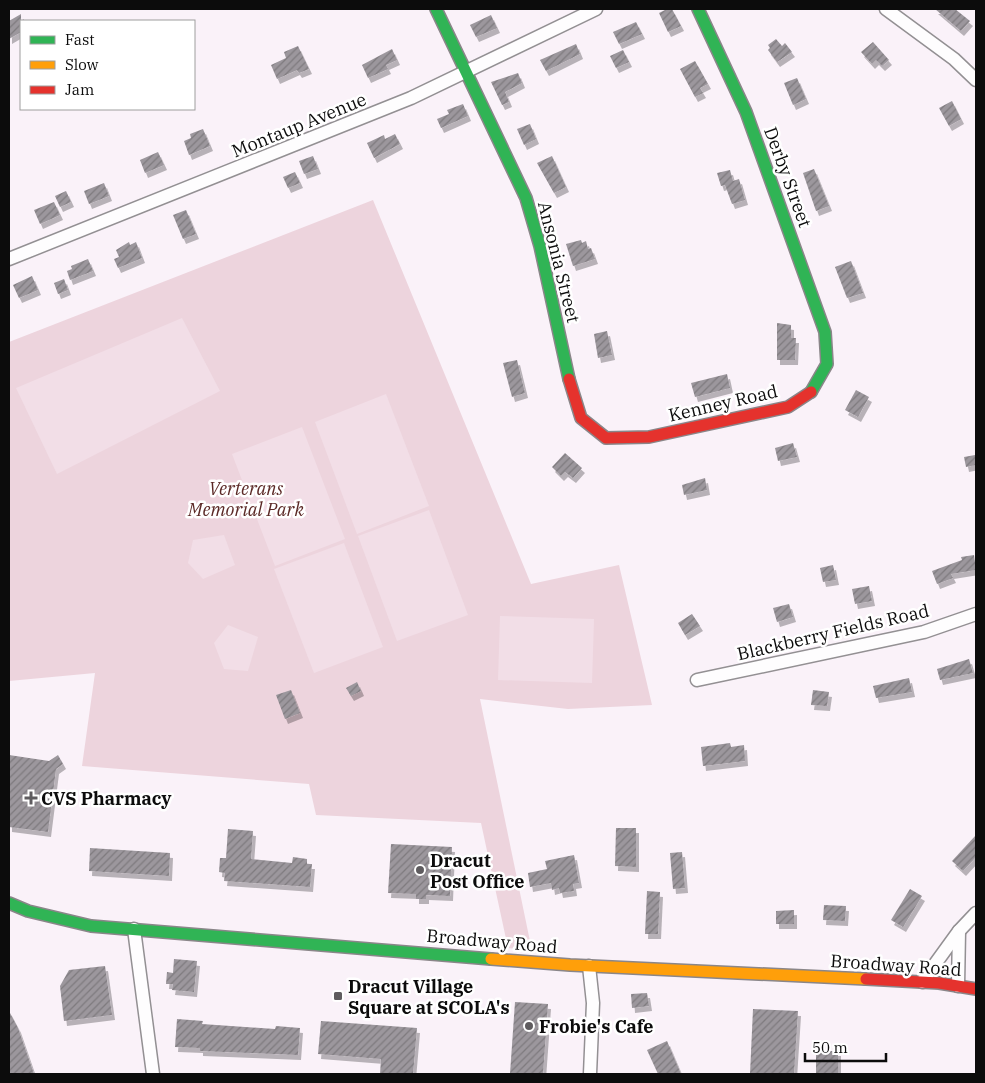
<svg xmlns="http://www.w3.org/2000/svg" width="985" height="1083" font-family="'IBM Plex Serif',serif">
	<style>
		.grass { fill: #edd4dd }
		.pitch { fill: #f2dee7 }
		.building { fill: url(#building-hatch); filter: url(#shadow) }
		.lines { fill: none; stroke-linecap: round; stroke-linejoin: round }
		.street-casing { stroke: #939093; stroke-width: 15 }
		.fast-casing { stroke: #8a8689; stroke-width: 14 }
		.slow-casing { stroke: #8a8689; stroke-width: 14 }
		.jam-casing { stroke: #8a8689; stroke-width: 14 }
		.street { stroke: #fefdfe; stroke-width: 12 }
		.fast { stroke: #30b455; stroke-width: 11 }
		.slow { stroke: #ff9f0a; stroke-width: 11 }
		.jam { stroke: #e5322d; stroke-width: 11 }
		.poi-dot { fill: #5f5c5f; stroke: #fff; stroke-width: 2 }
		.labels { text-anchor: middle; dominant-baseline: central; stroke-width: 5; stroke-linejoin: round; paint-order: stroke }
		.street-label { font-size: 18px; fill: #0c0c0c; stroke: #fff }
		.park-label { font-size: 18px; font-style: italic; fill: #5b2926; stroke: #fff }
		.poi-label { font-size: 18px; font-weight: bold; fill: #0c0c0c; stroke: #fff; text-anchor: start }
	</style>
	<defs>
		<pattern id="building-hatch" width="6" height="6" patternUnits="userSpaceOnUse" patternTransform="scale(1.25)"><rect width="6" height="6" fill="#9c979d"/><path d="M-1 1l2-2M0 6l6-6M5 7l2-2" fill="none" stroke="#7e7a7e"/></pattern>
		<filter id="shadow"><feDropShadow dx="3" dy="5" stdDeviation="0" flood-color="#0004"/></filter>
	</defs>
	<rect width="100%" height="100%" fill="#faf2f9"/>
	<polygon class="grass" points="373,200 531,584 619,565 652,705 568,709 480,699 532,951 508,948 481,823 316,815 309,784 82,766 95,673 9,681 9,342"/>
	<g class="pitch">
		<polygon points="182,318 220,391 57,474 16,388"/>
		<polygon points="386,394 429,506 357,534 315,422"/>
		<polygon points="302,427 345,539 275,566 232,454"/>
		<polygon points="429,510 468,615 397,641 358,536"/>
		<polygon points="224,535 235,565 203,579 188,563 193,540"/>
		<polygon points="344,543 383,647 314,673 274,569"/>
		<polygon points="500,616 594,619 592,683 498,680"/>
		<polygon points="228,625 258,637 248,671 224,669 214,643"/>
	</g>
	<g class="building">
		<polygon points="667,9 672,9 681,26 668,32 659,13"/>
		<polygon points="935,9 955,9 970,21 961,31"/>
		<polygon points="21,14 21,32 9,39 9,21"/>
		<polygon points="491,15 497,28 476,37 470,25"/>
		<polygon points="636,22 642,34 619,44 613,32"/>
		<polygon points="776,39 782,46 785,43 792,52 777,62 768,50 770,48 768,45"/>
		<polygon points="873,42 889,60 882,66 876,60 872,64 861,52"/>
		<polygon points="576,44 580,54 546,71 540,60"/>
		<polygon points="298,46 309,69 299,73 297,70 277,79 271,65 286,58 284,52"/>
		<polygon points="392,49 397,60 386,65 388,69 368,78 362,65"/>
		<polygon points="623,50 629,62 616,68 610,56"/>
		<polygon points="695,61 708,84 700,88 703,93 695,97 680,69"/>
		<polygon points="518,73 522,83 505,92 509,102 502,105 491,82"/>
		<polygon points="797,78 806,99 793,105 784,83"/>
		<polygon points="952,101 961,119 949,126 939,108"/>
		<polygon points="463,104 468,116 441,128 437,119 449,114 447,110"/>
		<polygon points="530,124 536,139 524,145 517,129"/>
		<polygon points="203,129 210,146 189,155 184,141 191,138 190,134"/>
		<polygon points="395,134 400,144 374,158 367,143 384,135 385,139"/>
		<polygon points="158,152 164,165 145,173 140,160"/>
		<polygon points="313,156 318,169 304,174 299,161"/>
		<polygon points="552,156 566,187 554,193 537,163"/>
		<polygon points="814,169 829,206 816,211 803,173"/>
		<polygon points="730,170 733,181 739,179 745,200 732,204 725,185 721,186 717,173"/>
		<polygon points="295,172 300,183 288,188 283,177"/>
		<polygon points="104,183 109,196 89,204 84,191"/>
		<polygon points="66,191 71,202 60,207 55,196"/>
		<polygon points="54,202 60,215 40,224 34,210"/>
		<polygon points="186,210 196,234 183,239 173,215"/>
		<polygon points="581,240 582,243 586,241 588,249 591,248 595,259 573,266 566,244"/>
		<polygon points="129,242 130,245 136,242 142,258 118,268 114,259 119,257 116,250"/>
		<polygon points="88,259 93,271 70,280 67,271 72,269 71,266"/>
		<polygon points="851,261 863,293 847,298 835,267"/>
		<polygon points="32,276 38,290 19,298 13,285"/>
		<polygon points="64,279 68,290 58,294 54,283"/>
		<polygon points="777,323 791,325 791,338 796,338 795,360 777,360"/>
		<polygon points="607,331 612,355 598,358 594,334"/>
		<polygon points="517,360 525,393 512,397 503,363"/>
		<polygon points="727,374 730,388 695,397 691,383"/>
		<polygon points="856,390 869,397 858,417 845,410"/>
		<polygon points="793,443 797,457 778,461 775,448"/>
		<polygon points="565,453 582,468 573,478 565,472 561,476 552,467"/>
		<polygon points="975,455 976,465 966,467 964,457"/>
		<polygon points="705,478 707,490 684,495 682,485"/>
		<polygon points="974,555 976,570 951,574 953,578 937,584 932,571 962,560 961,557"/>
		<polygon points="833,565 836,580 823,582 820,568"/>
		<polygon points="869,586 872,601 855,604 852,589"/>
		<polygon points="789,604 793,617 777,622 773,608"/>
		<polygon points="692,614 700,626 685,635 678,623"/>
		<polygon points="969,659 973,673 940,680 937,669"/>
		<polygon points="909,678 912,692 876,698 873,686"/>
		<polygon points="357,682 361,691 351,696 346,688"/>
		<polygon points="291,690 300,713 285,719 276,695"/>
		<polygon points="813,690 829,692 827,706 811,705"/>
		<polygon points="730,743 731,747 744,745 745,761 703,766 701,747"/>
		<polygon points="9,755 49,761 58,755 63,764 56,769 48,832 9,827"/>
		<polygon points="616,828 636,828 636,867 615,866"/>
		<polygon points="228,829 253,831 251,859 292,863 293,857 307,859 307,864 312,864 310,887 224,881 225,873 219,872 220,858 226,858"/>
		<polygon points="976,835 976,857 963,871 952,861"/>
		<polygon points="391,844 452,847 450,896 426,895 426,899 416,899 416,894 388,893"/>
		<polygon points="90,848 170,853 169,876 89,871"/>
		<polygon points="682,852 685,888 673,889 670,853"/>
		<polygon points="574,855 579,883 573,884 574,891 560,893 559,888 552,890 551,883 530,887 528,873 547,869 545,861"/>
		<polygon points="910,889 922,896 903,927 891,920"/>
		<polygon points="647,891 660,892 658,934 645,934"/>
		<polygon points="824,905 846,906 845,921 823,920"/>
		<polygon points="794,910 794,924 776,924 776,911"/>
		<polygon points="174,959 197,961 194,992 172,990 173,984 166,984 167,972 173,973"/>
		<polygon points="105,966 112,1015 64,1021 60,986 69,970"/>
		<polygon points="647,993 649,1006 632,1008 631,994"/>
		<polygon points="515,1002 548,1004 543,1074 510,1074"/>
		<polygon points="753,1009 798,1011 794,1074 750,1074"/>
		<polygon points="9,1011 18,1028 34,1074 9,1074"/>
		<polygon points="177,1019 203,1021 202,1024 275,1029 276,1026 300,1028 298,1055 200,1051 200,1048 175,1047"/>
		<polygon points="321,1021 417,1028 413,1074 380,1074 381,1059 318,1054"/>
		<polygon points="667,1041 681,1074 658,1074 647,1050"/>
		<rect x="816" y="1051" width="22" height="23"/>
	</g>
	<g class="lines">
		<defs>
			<g id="street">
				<polyline points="886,9 954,59 976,80"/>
				<polyline points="9,259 411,98 596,9"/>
				<polyline points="697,680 924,632 976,614"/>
				<polyline points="134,929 153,1074"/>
				<polyline points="589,966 593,1003 590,1074"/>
				<polyline points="922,982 959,931 976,913"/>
				<polyline points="958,986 959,931"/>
			</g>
			<g id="fast">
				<polyline points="436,9 526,198 540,246 569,379"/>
				<polyline points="698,9 746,112 825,332 827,364 811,392"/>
				<polyline points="9,903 28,911 91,926 491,959"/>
			</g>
			<polyline id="slow" points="491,959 570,965 866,979"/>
			<g id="jam">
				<polyline points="569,379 581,418 606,438 649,437 788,407 811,392"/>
				<polyline points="866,979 939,983 976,989"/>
			</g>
		</defs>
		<use href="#street" class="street-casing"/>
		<use href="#fast" class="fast-casing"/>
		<use href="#slow" class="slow-casing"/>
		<use href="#jam" class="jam-casing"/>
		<use href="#street" class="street"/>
		<use href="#fast" class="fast"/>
		<use href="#slow" class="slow"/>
		<use href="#jam" class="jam"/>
	</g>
	<g class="poi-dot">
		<path d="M28.5 790.5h5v5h5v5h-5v5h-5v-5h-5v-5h5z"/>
		<circle cx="420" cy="870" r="5"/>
		<rect x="333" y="991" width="10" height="10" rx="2.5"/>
		<circle cx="529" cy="1026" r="5"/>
	</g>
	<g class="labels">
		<g class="street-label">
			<text transform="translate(299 125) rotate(-22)">Montaup Avenue</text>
			<text transform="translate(788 177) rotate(70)">Derby Street</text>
			<text transform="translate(559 262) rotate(76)">Ansonia Street</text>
			<text transform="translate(723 403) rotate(-13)">Kenney Road</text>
			<text transform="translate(833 632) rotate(-13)">Blackberry Fields Road</text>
			<text transform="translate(492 941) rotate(5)">Broadway Road</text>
			<text transform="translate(896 965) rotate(4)">Broadway Road</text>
		</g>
		<g class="park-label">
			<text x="246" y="488">Verterans<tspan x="246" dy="21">Memorial Park</tspan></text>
		</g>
		<g class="poi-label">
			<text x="41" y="798">CVS Pharmacy</text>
			<text x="430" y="860">Dracut<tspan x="430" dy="21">Post Office</tspan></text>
			<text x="348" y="986">Dracut Village<tspan x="348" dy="21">Square at SCOLA's</tspan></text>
			<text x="539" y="1026">Frobie's Cafe</text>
		</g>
	</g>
	<rect width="985" height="1083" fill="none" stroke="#0c0c0c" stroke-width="20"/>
	<rect x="20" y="20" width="175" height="90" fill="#ffffff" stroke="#9e9e9e"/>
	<rect x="30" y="36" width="25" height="8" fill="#30b455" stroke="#9e9e9e"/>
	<text x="65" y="45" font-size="15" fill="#0c0c0c">Fast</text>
	<rect x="30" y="61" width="25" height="8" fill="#ff9f0a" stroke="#9e9e9e"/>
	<text x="65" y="70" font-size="15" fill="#0c0c0c">Slow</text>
	<rect x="30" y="86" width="25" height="8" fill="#e5322d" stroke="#9e9e9e"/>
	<text x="65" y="95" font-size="15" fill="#0c0c0c">Jam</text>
	<path d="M805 1053v8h81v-8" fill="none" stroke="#0c0c0c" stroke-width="2.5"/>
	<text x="812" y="1053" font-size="15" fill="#0c0c0c" stroke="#ffffff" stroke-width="4" paint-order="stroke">50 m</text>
</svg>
